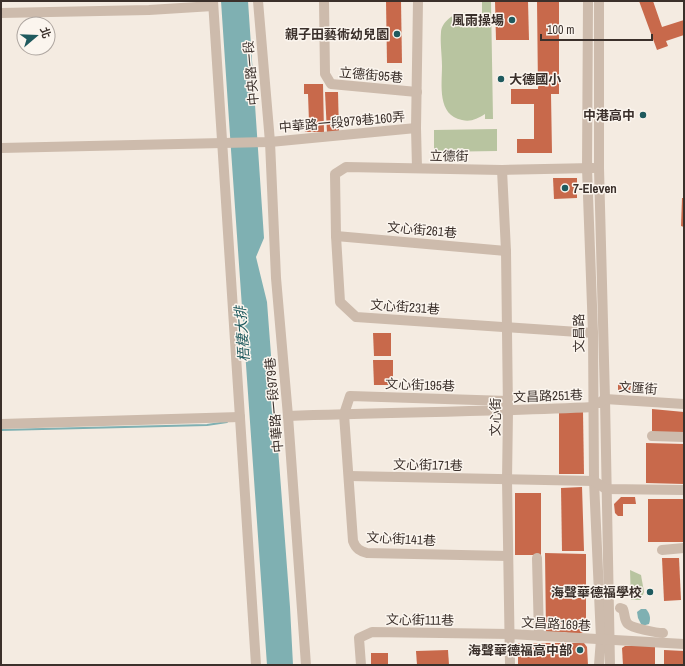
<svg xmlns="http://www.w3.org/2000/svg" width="685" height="666" font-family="'Archivo Narrow','Noto Sans TC',sans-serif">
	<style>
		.green { fill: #b8c4a0 }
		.water { fill: #7fb0b2 }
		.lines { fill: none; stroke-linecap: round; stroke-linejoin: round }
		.stream { stroke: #7fb0b2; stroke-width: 2 }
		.building { fill: #c8694b }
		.minor { stroke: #cdbbac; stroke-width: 10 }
		.poi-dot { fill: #1f5a5e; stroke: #fbf5ee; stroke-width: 1.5 }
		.labels { text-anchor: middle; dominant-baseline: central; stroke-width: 3; stroke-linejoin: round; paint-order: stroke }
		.poi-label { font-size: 13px; font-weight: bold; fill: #3b302b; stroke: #fbf5ee; text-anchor: end }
		.street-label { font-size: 13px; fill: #3b302b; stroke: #fbf5ee }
		.water-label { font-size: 14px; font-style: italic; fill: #1f5a5e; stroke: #fbf5ee }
	</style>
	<rect width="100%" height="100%" fill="#f4ebe1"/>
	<g class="green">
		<path d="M482,1H491L493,119H485V114C477,119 471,122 462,120C437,115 442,85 442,66C442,55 440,43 441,32C442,20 457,11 468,13C473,13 478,16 482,19Z"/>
		<polygon points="497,129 497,151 434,152 434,130"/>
		<polygon points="630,570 641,575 644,592 641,600 631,600"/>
	</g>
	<g class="water">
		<polygon points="221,1 248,1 264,238 256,257 267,302 290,607 293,665 267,665 231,150"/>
		<path d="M641,609H646C650,614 651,618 649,624L642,626L638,618L637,612Z"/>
	</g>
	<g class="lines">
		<polyline class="stream" points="1,430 207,425 227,422"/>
	</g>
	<g class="building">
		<polygon points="386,1 401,1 402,63 387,63"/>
		<polygon points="495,1 528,1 529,40 496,40"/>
		<polygon points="537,1 559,1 559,94 551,94 552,153 517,153 517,139 534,139 534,104 511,104 511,89 538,89"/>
		<polygon points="639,1 653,1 662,27 684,20 684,35 666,41 668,46 657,50"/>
		<polygon points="304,84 323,84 324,132 305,132 304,122 309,122 308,94 304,94"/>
		<polygon points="325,92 338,92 339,133 327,133"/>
		<polygon points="553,178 577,178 577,198 554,199"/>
		<polygon points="682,198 684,198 684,227 681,226"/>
		<polygon points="373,333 391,333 391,356 374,356"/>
		<polygon points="373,360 393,360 393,385 374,385"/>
		<polygon points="618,384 631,384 630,392 618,392"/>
		<polygon points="652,409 684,412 684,435 652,433"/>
		<polygon points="559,412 583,412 584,474 559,474"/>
		<polygon points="646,443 684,444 684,484 646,483"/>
		<polygon points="582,487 584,551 562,551 561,488"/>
		<rect x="515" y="493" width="26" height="62"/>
		<polygon points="621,497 635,497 636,504 623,504 623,516 618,516 615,513 614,504"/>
		<rect x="648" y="499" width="36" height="43"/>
		<polygon points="545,553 586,554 586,631 576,635 564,632 546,632"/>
		<polygon points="662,558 679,558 681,600 664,601"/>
		<polygon points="518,643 584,643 587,647 588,665 518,665"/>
		<polygon points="625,646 655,646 655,665 623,665 622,648"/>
		<polygon points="448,650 449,665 417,665 416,651"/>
		<polygon points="664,650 684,651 684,665 664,665"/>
		<rect x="371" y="653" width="17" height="12"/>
	</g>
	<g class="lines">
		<g class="minor">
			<polyline points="213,1 256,665"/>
			<polyline points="258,1 270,142 276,278 288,416 306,665"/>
			<polyline points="324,1 325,74 331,84 417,92"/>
			<polyline points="588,1 587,168 593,333 594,481 601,639 599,665"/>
			<polyline points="599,1 599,168 605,399 610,665"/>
			<polyline points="1,13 149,10 213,6"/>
			<polyline points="1,148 270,142 416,128"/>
			<polyline points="417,168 416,128 418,1"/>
			<polyline points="593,168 502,170 346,167 335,174 336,236 340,302 356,317 593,333"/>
			<polyline points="502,170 506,251 508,411 507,480 510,665"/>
			<polyline points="336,236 506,251"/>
			<path d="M508,401L350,396L344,414L353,541C356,549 360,551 367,553L508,556"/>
			<polyline points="599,403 605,399 684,404"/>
			<path d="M288,416C390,412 491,412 593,407"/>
			<polyline points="1,424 240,417"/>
			<polyline points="652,436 684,437"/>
			<polyline points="349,476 594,481 606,489 684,490"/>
			<polyline points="662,550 684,548"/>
			<polyline points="537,558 539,636"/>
			<path d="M620,608L623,609C625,614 624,620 628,624C632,628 657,633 663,633"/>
			<polyline points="361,665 359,638 372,632 510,634 684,644"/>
		</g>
	</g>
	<g class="poi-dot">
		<circle cx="512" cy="20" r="4"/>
		<circle cx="397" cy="34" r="4"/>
		<circle cx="501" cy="79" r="4"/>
		<circle cx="643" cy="115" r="4"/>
		<circle cx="565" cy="188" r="4"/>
		<circle cx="650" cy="592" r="4"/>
		<circle cx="580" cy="650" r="4"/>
	</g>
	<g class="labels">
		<g class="poi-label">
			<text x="504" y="20">風雨操場</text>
			<text x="389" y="34">親子田藝術幼兒園</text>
			<text x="509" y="79" text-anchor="start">大德國小</text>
			<text x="635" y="115">中港高中</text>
			<text x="573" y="188" text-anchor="start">7-Eleven</text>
			<text x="642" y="592">海聲華德福學校</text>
			<text x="572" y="650">海聲華德福高中部</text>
		</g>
		<g class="street-label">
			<text transform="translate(251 73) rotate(-95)">中央路一段</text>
			<text transform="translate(371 75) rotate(5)">立德街95巷</text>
			<text transform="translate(342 122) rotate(-5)">中華路一段979巷160弄</text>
			<text transform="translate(449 156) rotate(1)">立德街</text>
			<text transform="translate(422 230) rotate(5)">文心街261巷</text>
			<text transform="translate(405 307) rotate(4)">文心街231巷</text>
			<text transform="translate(579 333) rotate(-91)">文昌路</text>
			<text transform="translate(420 385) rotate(2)">文心街195巷</text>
			<text transform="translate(638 388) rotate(4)">文匯街</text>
			<text transform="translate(548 396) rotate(-2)">文昌路251巷</text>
			<text transform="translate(274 405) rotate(-95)">中華路一段979巷</text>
			<text transform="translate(495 417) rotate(-90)">文心街</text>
			<text transform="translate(428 465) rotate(1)">文心街171巷</text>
			<text transform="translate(401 539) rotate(3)">文心街141巷</text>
			<text transform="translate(420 620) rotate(1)">文心街111巷</text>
			<text transform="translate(556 624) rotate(3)">文昌路169巷</text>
		</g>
		<g class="water-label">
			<text transform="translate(242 334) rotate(-94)">梧棲大排</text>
		</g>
	</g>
	<rect width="685" height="666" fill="none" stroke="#3b302b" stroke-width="4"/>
	<g transform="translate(36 36) rotate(71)"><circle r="19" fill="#fbf5ee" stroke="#aea6a0"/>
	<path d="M0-3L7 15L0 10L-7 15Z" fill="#1f5a5e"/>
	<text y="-6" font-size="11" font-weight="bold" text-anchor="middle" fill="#3b302b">北</text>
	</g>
	<path d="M541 34v6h111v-6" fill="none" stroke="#3b302b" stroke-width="2"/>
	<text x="547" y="34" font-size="12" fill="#3b302b" stroke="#fbf5ee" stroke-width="3" paint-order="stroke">100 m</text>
</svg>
